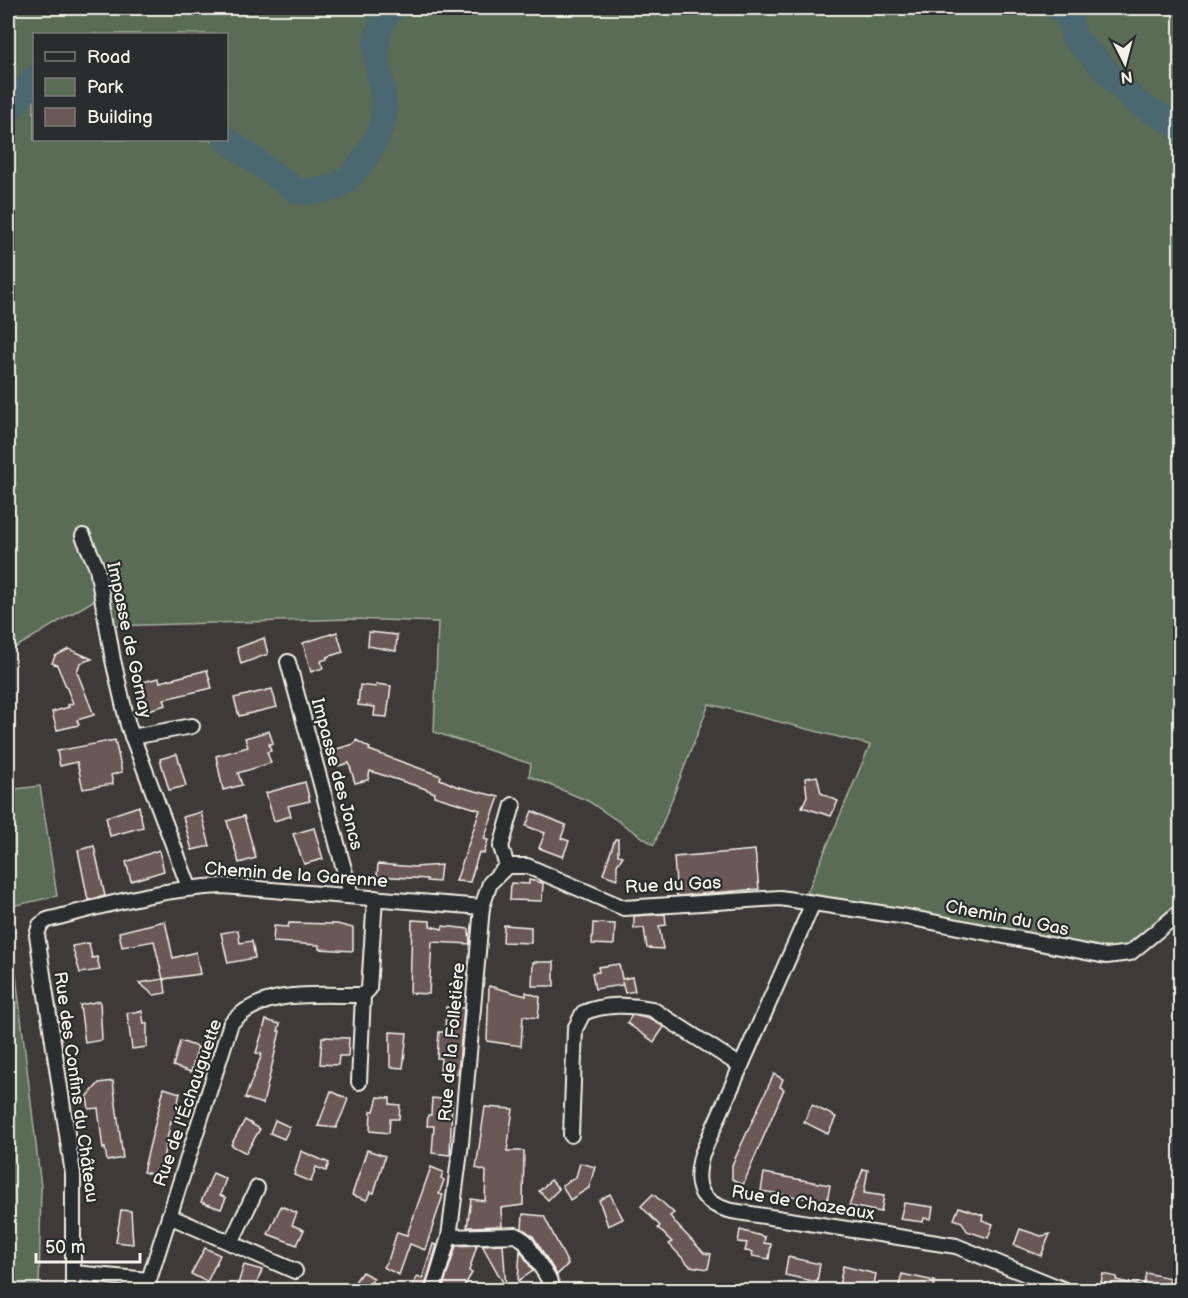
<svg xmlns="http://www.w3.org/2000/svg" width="1188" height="1298" font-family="'Balsamiq Sans',sans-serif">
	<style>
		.green { fill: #5a6c55; stroke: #a7ae9e; stroke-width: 1.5; fill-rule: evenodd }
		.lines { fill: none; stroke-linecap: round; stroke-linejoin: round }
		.river { stroke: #4b676f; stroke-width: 26 }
		.building { fill: #6b5956; stroke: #f4f1e8; stroke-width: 1.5 }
		.minor-casing { stroke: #f4f1e8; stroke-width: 18 }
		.minor { stroke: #2a2d2e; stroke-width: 14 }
		.labels { text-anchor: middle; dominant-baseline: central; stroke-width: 4.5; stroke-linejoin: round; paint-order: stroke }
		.street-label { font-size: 18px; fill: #f4f1e8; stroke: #2a2d2e }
	</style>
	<rect width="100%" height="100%" fill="#3e3a3a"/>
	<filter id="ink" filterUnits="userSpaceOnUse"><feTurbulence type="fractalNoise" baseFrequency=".0167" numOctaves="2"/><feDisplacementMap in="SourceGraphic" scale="12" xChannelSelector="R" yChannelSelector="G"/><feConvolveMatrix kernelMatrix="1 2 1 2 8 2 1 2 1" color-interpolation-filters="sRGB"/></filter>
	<g filter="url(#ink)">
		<g class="green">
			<path d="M8,8H1180V901L1128,946L1105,952L807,893L870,745L709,704L654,845L588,801L529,776L531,764L434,732L438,622L352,619L113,626L108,592L8,652ZM34,34H226V140H34Z"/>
			<polygon points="40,786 57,896 12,906 15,967 41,1187 39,1290 8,1290 8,790"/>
		</g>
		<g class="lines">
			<g class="river">
				<polyline points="1059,8 1069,16 1074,37 1136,102 1180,127"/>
				<polyline points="8,112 34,79"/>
				<path d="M226,139L298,192C310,191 328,191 339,185C358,174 383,134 384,112C385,70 361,46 392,8"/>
			</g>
		</g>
		<g class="building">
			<polygon points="337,632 343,652 327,657 327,659 321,661 323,668 311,672 303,643"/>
			<polygon points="369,632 397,635 396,651 368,646"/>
			<polygon points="264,638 268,654 241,664 237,648"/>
			<polygon points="69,649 92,659 80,663 77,672 94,715 77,720 79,725 57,730 52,712 69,707 68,705 73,703 57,665 52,663 55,656"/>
			<polygon points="207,670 212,688 164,699 166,705 148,710 139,683 159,678 160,682"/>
			<polygon points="376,684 391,686 387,717 374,716 375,707 358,705 360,685 376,687"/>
			<polygon points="272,689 277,707 239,716 234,698"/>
			<polygon points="269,731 273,743 269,744 271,751 267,752 271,763 238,773 242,785 223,790 216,756 248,747 245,738"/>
			<polygon points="115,740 122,772 111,775 113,784 83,789 77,762 60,766 57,751"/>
			<polygon points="356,740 370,748 369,750 441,776 440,779 456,786 499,797 484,839 488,840 484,854 479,852 470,882 456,881 480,810 434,796 435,793 423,788 370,771 368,780 355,783 349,763 338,766 333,750 354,744"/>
			<polygon points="177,754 186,786 169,790 160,759"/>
			<polygon points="817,776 821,793 838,801 831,816 802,807 807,796 805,778"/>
			<polygon points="305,782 310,801 288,806 291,816 274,821 266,793"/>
			<polygon points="139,806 143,827 110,836 106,817"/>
			<polygon points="532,811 566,825 561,838 569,841 563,857 539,848 545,833 526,826"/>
			<polygon points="201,812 210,846 192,850 183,817"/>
			<polygon points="244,816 256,858 239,863 227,821"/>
			<polygon points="314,828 323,859 304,864 293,834"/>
			<polygon points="615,839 618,839 618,855 623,856 617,865 617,879 603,874"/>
			<polygon points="94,846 105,896 88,900 78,850"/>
			<polygon points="159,850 164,871 131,881 126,862"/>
			<polygon points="755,850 759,889 677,896 674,857"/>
			<polygon points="378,864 415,867 441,865 439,882 427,881 427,879 377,876"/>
			<polygon points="529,880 543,883 542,901 510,900 511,883 529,884"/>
			<polygon points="665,914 666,925 659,926 663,949 647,948 644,928 634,929 634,916"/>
			<polygon points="412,920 430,921 430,926 442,929 443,926 469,929 470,944 432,942 429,994 410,993"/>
			<polygon points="165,921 173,958 196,952 200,974 164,979 166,993 154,995 139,983 163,979 154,941 122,947 119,932"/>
			<polygon points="289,923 337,924 353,928 353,951 319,949 319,945 273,942 274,926 288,927"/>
			<polygon points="593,923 615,924 614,945 592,944"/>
			<polygon points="504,925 531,927 531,943 503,942"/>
			<polygon points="238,930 240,943 252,941 255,958 228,963 221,933"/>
			<polygon points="89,943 92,958 97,957 100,970 80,973 72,946"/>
			<polygon points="533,962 554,962 554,986 532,986"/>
			<polygon points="619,964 622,979 632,977 635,991 625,993 622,982 623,985 595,989 592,973 599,972 598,967"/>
			<polygon points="489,986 526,996 526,992 540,997 538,1018 523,1016 521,1046 487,1041"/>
			<polygon points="100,1001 102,1040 85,1043 80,1005"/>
			<polygon points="446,1007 464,1008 458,1074 440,1071 441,1058 437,1058 439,1032 445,1032"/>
			<polygon points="142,1011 144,1024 147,1023 147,1047 132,1049 127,1013"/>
			<polygon points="632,1015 651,1019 664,1027 654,1042 627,1023"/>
			<polygon points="266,1020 280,1024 278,1031 280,1031 263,1104 245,1098 262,1054 256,1053"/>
			<polygon points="390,1032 407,1033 403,1068 390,1067"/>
			<polygon points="322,1037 349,1038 348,1056 339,1056 338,1065 320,1064"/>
			<polygon points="180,1041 198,1047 191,1072 173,1066"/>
			<polygon points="774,1074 783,1079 780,1087 784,1089 743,1185 732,1179 732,1165"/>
			<polygon points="113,1081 123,1158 107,1161 105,1148 103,1149 98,1108 89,1109 87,1097 99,1083"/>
			<polygon points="164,1088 180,1093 177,1106 180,1107 175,1122 171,1121 159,1176 143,1172"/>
			<polygon points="331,1091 348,1099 343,1112 336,1128 318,1126"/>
			<polygon points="378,1097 390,1098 390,1104 400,1105 399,1119 390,1119 389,1133 370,1131 371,1111 374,1111"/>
			<polygon points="432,1098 452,1100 450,1155 432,1153 434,1126 427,1126 428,1115 431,1115"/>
			<polygon points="812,1105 836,1117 828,1134 804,1122"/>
			<polygon points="485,1107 513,1109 507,1151 524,1151 523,1205 501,1208 502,1226 467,1227 471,1199 485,1201 486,1171 476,1168"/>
			<polygon points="245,1120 260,1129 246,1153 231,1145"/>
			<polygon points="275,1120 290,1127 284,1139 270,1133"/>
			<polygon points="367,1150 385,1156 374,1193 370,1192 367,1200 352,1195"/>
			<polygon points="301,1151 329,1163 326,1171 316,1167 311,1182 294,1175"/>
			<polygon points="580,1163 595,1167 589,1188 570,1200 562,1185 576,1177"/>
			<polygon points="431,1167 443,1172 441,1178 444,1180 439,1194 443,1195 425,1250 410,1244 399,1275 383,1267 389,1258 397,1232 407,1235"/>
			<polygon points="863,1169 868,1170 864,1193 884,1196 881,1212 849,1206"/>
			<polygon points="213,1173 226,1179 220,1195 226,1198 221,1209 201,1202"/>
			<polygon points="764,1173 830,1185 827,1202 761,1191"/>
			<polygon points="551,1180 559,1189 548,1200 539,1191"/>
			<polygon points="610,1194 623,1219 608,1226 599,1200"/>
			<polygon points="653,1194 674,1213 670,1216 677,1225 704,1253 711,1254 708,1269 690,1266 669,1244 672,1242 658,1228 660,1226 641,1206"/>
			<polygon points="904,1203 933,1207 931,1219 924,1218 923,1222 900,1219"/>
			<polygon points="281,1206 297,1213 292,1225 304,1230 297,1245 268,1234"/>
			<polygon points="959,1207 983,1215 982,1220 993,1224 988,1238 967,1231 962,1222 954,1219"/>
			<polygon points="121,1210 131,1211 133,1244 116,1242"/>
			<polygon points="523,1214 544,1216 568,1264 557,1275 533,1236 522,1228"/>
			<polygon points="1020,1229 1041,1236 1050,1234 1041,1256 1014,1245"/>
			<polygon points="740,1230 765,1237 764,1243 771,1244 769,1259 752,1256 753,1252 745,1251 747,1243 738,1242"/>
			<polygon points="433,1244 437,1245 424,1290 410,1290 418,1276 422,1279"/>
			<polygon points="503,1244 506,1288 482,1245"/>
			<polygon points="477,1245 469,1271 472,1273 462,1290 442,1290 456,1246"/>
			<polygon points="205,1248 220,1255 207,1282 191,1274"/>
			<polygon points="520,1250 533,1271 518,1281"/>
			<polygon points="788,1257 820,1264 817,1282 785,1275"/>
			<polygon points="244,1265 262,1270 254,1290 236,1290"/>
			<polygon points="843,1266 876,1274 873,1290 839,1286"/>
			<polygon points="362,1272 374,1278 365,1290 349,1290"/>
			<polygon points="1146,1273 1170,1278 1167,1290 1143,1290"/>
			<polygon points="902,1274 935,1281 933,1290 898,1290"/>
			<polygon points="1103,1274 1117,1277 1116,1280 1141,1286 1140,1290 1099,1290"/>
		</g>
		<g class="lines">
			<defs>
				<g id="minor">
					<polyline points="83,536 97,568 113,660 128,725 189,887"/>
					<polyline points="288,662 351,895"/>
					<polyline points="132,737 192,726"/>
					<polyline points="507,866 527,866 624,908 780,898 907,917 1106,956 1130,953 1180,912"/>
					<path d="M813,903L702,1154C693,1186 699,1203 732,1211L956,1246L1065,1290"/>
					<polyline points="359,1082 363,995"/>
					<path d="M571,1135L575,1029L583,1013C603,1004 630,1004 652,1009L741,1066"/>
					<polyline points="169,1216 295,1271"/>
					<polyline points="449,1237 516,1235 525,1241 551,1283 545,1290"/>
					<polyline points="231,1243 257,1188"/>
					<path d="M74,1273L149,1280L231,1023C264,987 319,996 363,995L369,989L375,898"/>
					<path d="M73,1290V1174L37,935L40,925L47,920C106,905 163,888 223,886L482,907"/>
					<polyline points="433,1290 449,1237 461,1143 482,907 490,883 507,866 501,847 513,805"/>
				</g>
			</defs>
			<use href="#minor" class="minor-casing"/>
			<use href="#minor" class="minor"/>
		</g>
	</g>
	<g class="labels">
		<g class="street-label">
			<text transform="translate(129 640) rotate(78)">Impasse de Gornay</text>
			<text transform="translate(337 774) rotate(75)">Impasse des Joncs</text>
			<text transform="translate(296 875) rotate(4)">Chemin de la Garenne</text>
			<text transform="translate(673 885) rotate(-3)">Rue du Gas</text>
			<text transform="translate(1007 918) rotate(11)">Chemin du Gas</text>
			<text transform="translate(452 1042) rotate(-85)">Rue de la Folletière</text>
			<text transform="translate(76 1087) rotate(82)">Rue des Confins du Château</text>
			<text transform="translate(188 1103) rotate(-71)">Rue de l'Échauguette</text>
			<text transform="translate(803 1203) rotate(9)">Rue de Chazeaux</text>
		</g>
	</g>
	<rect width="1188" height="1298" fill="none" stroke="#2a2d2e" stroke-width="30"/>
	<rect x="15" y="15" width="1158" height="1268" fill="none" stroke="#f4f1e8" stroke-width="2" filter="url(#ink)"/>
	<rect x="33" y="33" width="195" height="108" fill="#2a2d2e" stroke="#7b7b78" stroke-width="1.5"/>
	<rect x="45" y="52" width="30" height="9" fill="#2a2d2e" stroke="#7b7b78" stroke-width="1.5"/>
	<text x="87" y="63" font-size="18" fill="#f4f1e8">Road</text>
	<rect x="45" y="78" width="30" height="18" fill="#5a6c55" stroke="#7b7b78" stroke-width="1.5"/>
	<text x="87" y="93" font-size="18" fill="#f4f1e8">Park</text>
	<rect x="45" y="108" width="30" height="18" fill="#6b5956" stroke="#7b7b78" stroke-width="1.5"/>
	<text x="87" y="123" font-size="18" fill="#f4f1e8">Building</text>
	<g transform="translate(1125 63) rotate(174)" stroke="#2a2d2e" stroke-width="4.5" paint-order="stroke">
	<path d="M0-4.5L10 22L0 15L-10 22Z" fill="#f4f1e8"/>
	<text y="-9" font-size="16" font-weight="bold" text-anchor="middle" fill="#f4f1e8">N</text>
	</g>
	<path d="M36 1253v9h104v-9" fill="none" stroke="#f4f1e8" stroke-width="3"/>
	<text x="45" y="1253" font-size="18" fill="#f4f1e8" stroke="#2a2d2e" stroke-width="4.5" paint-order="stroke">50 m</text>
</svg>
